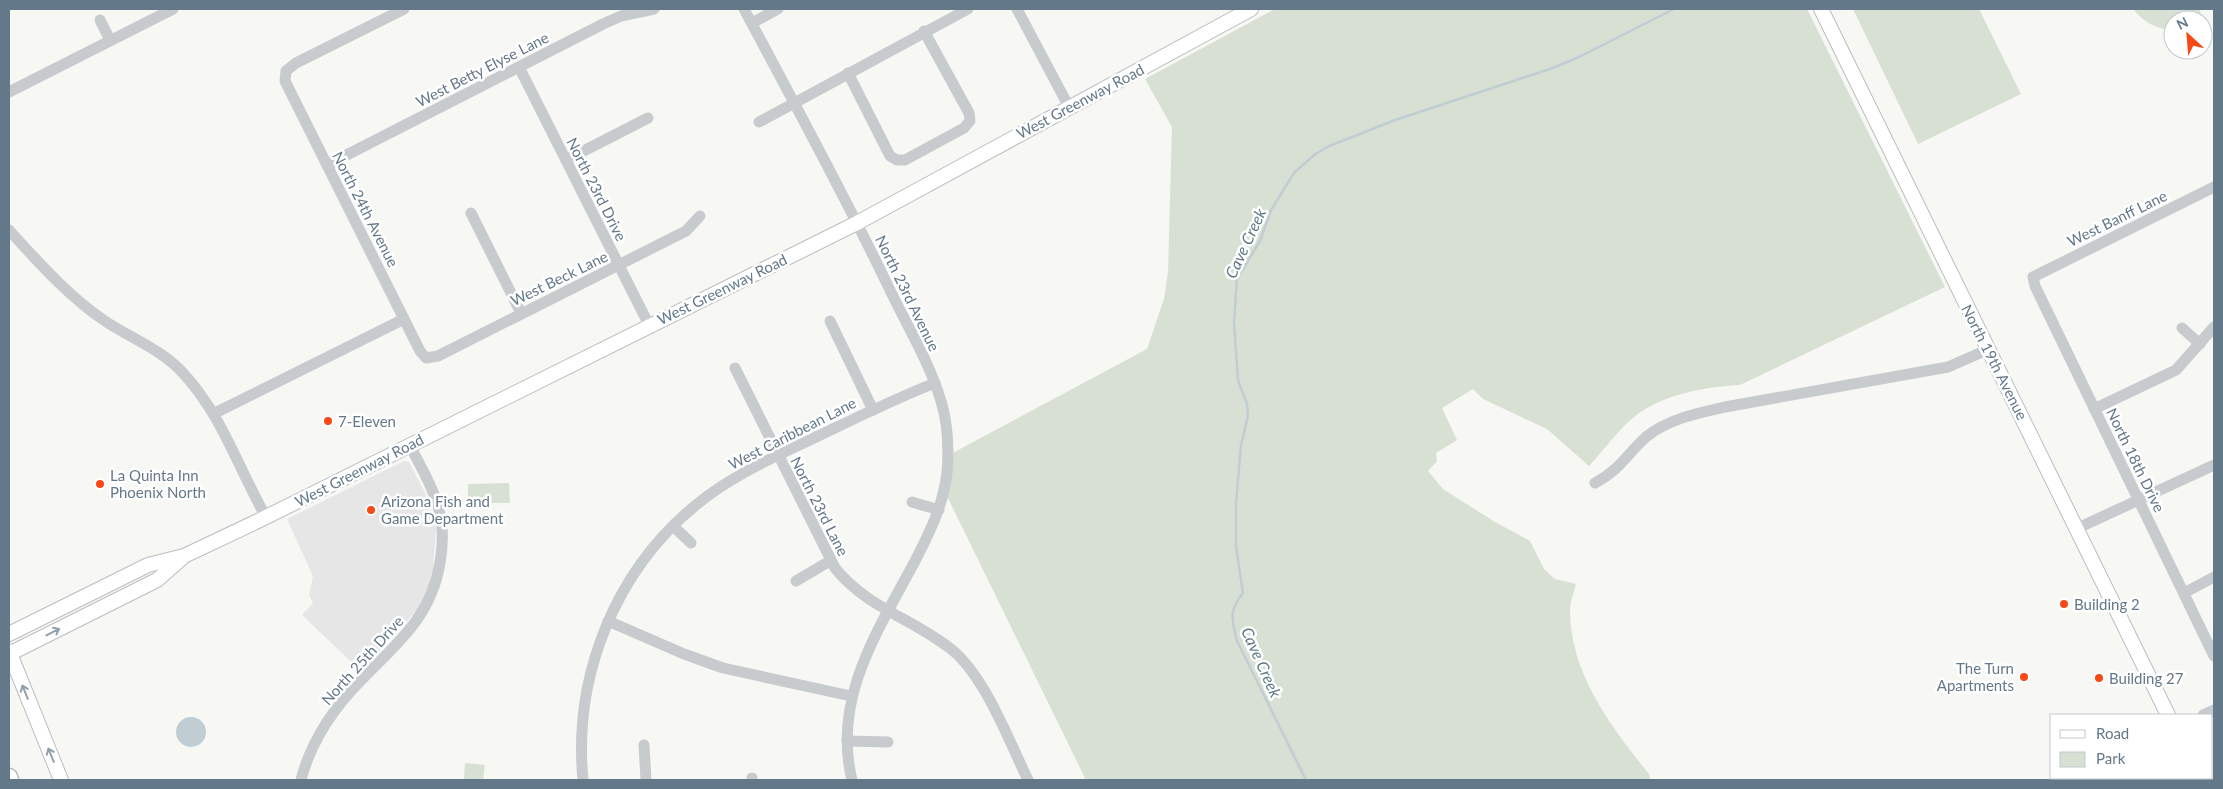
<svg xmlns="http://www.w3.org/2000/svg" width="2223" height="789" font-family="Lato,sans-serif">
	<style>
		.built { fill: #e5e6e5 }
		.green { fill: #d8e0d4 }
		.water { fill: #c0cdd2 }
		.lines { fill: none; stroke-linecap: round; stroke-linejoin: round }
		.stream { stroke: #c0cdd2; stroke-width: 2.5 }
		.major-casing { stroke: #babec2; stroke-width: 16 }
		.highway-casing { stroke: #b9bdc0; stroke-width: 19 }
		.minor { stroke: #c7cbce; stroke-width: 11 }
		.major { stroke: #fff; stroke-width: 14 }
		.highway { stroke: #fff; stroke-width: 16 }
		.oneway { stroke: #92a0ac }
		.poi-dot { fill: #f64916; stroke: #fff; stroke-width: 2 }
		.labels { text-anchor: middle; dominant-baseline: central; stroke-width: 5; stroke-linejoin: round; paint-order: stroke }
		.street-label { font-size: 15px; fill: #637888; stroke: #fff }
		.poi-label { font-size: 15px; fill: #637888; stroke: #fff; text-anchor: start }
		.water-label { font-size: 16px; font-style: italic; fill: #5f7a84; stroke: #fff }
	</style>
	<rect width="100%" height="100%" fill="#f7f7f4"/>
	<polygon class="built" points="404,461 409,462 425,493 432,513 436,529 433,571 428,588 417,609 405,624 361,671 302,615 313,603 309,595 313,576 287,519"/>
	<g class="green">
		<path d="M1275,9H1807L1945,287L1740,385C1704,387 1663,394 1634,417C1617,431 1604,450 1589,466L1547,429L1483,399L1473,389L1442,408L1457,440L1436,453L1437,461L1428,471L1443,489L1495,522L1530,541L1544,569L1555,579L1576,584C1574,592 1570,602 1570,610C1570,673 1611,727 1649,774L1650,780H1086L944,490L947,456L1147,349L1164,299L1168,272L1172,127L1145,79Z"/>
		<polygon points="1853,9 1979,9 2021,94 1918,144"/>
		<path d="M2133,9H2200L2201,20H2173V31C2156,28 2144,23 2133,9Z"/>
		<polygon points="509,483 510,503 468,503 468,484"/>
		<polygon points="465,763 485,765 483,780 464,780"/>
	</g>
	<circle class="water" cx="191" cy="732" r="15"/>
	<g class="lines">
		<path class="stream" d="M1306,780L1237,641C1232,620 1228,611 1243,593L1236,546V503L1241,445L1248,416L1247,404L1238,380L1234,322L1237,279L1260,241L1271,210L1294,173L1314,155L1327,147L1395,120L1550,69L1579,57L1674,9"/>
		<defs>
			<g id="major">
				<polyline points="1821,9 2168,715"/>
				<polyline points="9,634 148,565 184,556 260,520 857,223 1251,9"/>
				<polyline points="9,651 61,780"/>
				<polyline points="9,654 157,580 182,558"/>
				<polyline points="2199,778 2200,780"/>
			</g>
			<polyline id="highway" points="9,777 10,780"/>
		</defs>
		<use href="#major" class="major-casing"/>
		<use href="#highway" class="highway-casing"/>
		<g class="minor">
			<polyline points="404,9 296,63 286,71 285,81 420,351 426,358 438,356 686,231 700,216"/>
			<path d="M744,9C793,101 843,192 888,286C906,324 929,361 941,401C948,424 949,449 947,473C943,506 929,534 914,563C877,632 832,699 852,780"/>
			<polyline points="1017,9 1069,107"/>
			<polyline points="100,20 110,40"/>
			<polyline points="752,23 778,9"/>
			<polyline points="519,67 649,325"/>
			<polyline points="848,73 890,156 897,160 905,160 964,128 970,121 969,113 924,31"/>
			<polyline points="9,92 173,9"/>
			<polyline points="759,122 968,9"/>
			<polyline points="566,160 648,118"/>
			<polyline points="327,165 603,24 621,16 654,9"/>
			<polyline points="2214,187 2033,277 2035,286 2214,656"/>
			<polyline points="471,213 521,313"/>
			<path d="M9,230C38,262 71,299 108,323C133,339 162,350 183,373C222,415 238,468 266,517"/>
			<polyline points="830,321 873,410"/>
			<polyline points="2182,328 2200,344"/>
			<path d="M735,368L835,568C866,607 913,619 951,649C985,676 1009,741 1028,780"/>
			<polyline points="2094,409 2176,370 2214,327"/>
			<polyline points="215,413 404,319"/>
			<path d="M1595,483C1620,470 1627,454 1646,437C1668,419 1698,413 1725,407L1948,367L1989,349"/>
			<polyline points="912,502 939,510"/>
			<polyline points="673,526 691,543"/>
			<polyline points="2078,528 2214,465"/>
			<polyline points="796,581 830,561"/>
			<polyline points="2184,593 2214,577"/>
			<polyline points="608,621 684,654 723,668 851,696"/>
			<polyline points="2203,715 2214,710"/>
			<polyline points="847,741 888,742"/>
			<polyline points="644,745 646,780"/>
			<polyline points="752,778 752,780"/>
			<path d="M301,780C309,748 328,716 351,691C389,649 430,623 440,563C443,545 444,528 439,510C433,487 420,465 409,444"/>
			<path d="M583,780C573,676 615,571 696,505C731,476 774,457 814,438C854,419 894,399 935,383"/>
		</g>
		<use href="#major" class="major"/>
		<use href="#highway" class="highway"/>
	</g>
	<defs><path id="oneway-shaft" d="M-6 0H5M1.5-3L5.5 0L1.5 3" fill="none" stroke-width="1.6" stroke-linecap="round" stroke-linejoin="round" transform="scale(1.25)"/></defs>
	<g class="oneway">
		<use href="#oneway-shaft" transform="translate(53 632) rotate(-27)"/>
		<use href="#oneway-shaft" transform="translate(25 692) rotate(-112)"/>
		<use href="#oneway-shaft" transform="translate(51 755) rotate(-112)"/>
	</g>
	<g class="poi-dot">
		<circle cx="328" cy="421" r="5"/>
		<circle cx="100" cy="484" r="5"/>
		<circle cx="371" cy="510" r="5"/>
		<circle cx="2064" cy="604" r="5"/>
		<circle cx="2024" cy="677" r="5"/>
		<circle cx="2099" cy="678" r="5"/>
	</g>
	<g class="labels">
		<g class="street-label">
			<text transform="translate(482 69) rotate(-27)">West Betty Elyse Lane</text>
			<text transform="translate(1080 101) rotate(-28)">West Greenway Road</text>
			<text transform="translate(597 189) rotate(63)">North 23rd Drive</text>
			<text transform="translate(366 209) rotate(63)">North 24th Avenue</text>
			<text transform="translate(2117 218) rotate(-26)">West Banff Lane</text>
			<text transform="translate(559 278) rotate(-26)">West Beck Lane</text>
			<text transform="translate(722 289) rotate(-26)">West Greenway Road</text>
			<text transform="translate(908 293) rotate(64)">North 23rd Avenue</text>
			<text transform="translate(1995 362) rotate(63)">North 19th Avenue</text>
			<text transform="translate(792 433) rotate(-27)">West Caribbean Lane</text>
			<text transform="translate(2136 460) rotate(64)">North 18th Drive</text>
			<text transform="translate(359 470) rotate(-27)">West Greenway Road</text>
			<text transform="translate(820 506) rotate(63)">North 23rd Lane</text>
			<text transform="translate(362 660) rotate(-48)">North 25th Drive</text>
		</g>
		<g class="poi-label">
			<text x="338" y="421">7-Eleven</text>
			<text x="110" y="475">La Quinta Inn<tspan x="110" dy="17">Phoenix North</tspan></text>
			<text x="381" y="501">Arizona Fish and<tspan x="381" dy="17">Game Department</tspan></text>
			<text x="2074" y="604">Building 2</text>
			<text x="2014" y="668" text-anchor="end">The Turn<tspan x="2014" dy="17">Apartments</tspan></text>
			<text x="2109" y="678">Building 27</text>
		</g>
		<g class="water-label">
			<text transform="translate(1245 243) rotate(-65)">Cave Creek</text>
			<text transform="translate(1262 662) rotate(66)">Cave Creek</text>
		</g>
	</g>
	<rect width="2223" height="789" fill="none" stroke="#637888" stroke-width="20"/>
	<rect x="2050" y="714" width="162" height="65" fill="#ffffff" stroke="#c1c9cf"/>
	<rect x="2060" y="730" width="25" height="8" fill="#ffffff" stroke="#c1c9cf"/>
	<text x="2096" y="739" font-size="15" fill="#637888">Road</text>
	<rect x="2060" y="752" width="25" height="15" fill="#d8e0d4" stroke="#c1c9cf"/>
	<text x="2096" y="764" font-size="15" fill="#637888">Park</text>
	<g transform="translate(2188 35) rotate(334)"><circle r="24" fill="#ffffff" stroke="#c1c9cf"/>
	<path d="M0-4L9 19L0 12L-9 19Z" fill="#f64916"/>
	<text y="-8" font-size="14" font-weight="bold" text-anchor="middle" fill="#637888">N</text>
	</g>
</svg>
